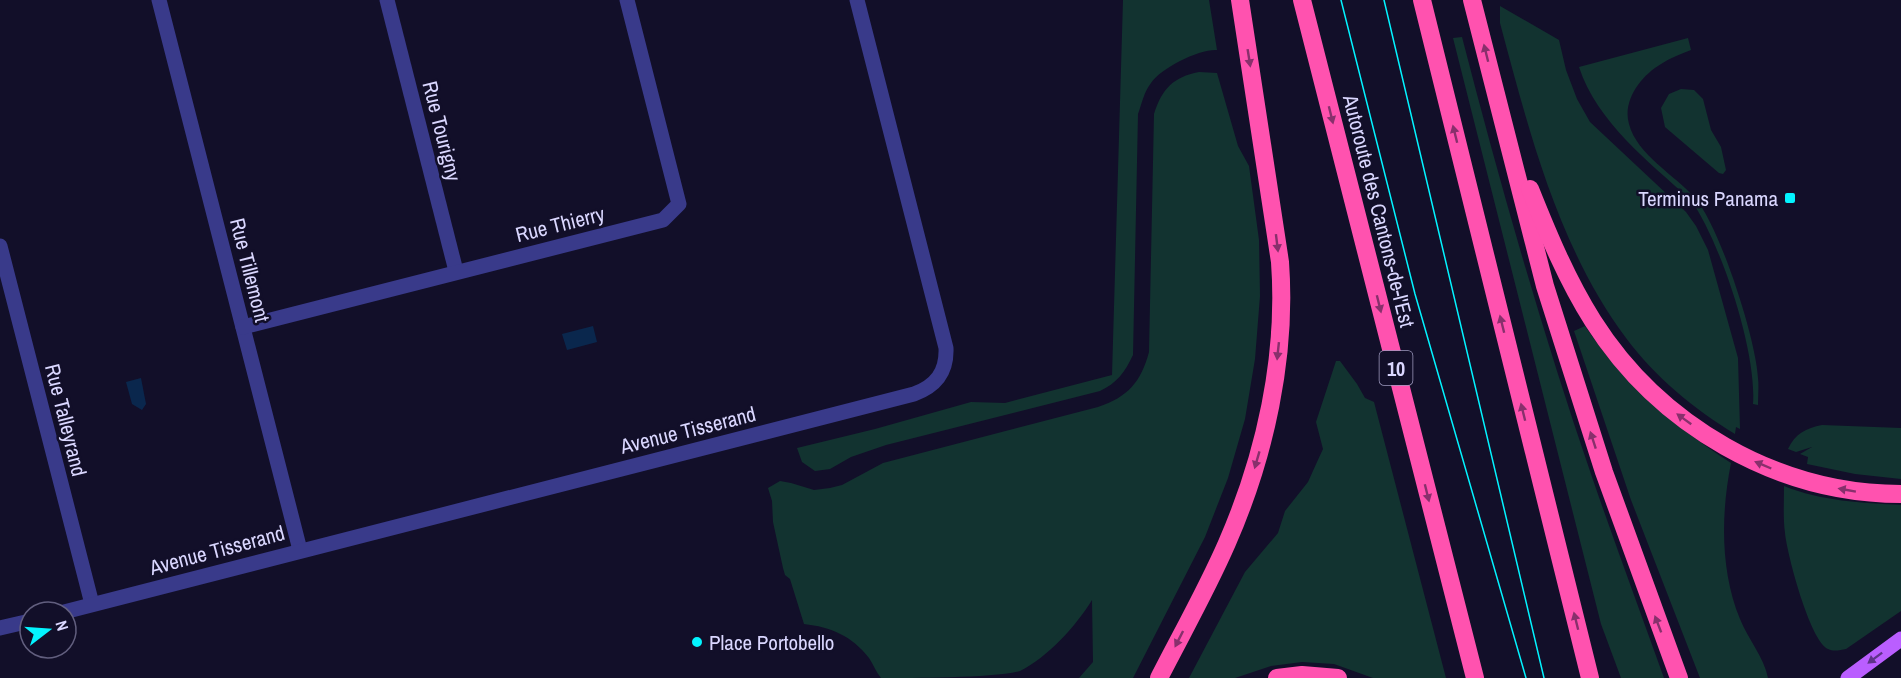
<svg xmlns="http://www.w3.org/2000/svg" width="1901" height="678" font-family="'Archivo Narrow',sans-serif">
	<style>
		.green { fill: #123330 }
		.water { fill: #0a274d }
		.lines { fill: none; stroke-linecap: round; stroke-linejoin: round }
		.minor { stroke: #393a8a; stroke-width: 15 }
		.major { stroke: #ba5eff; stroke-width: 15 }
		.highway { stroke: #ff52af; stroke-width: 18 }
		.tram { stroke: #03f4ff; stroke-width: 1.5 }
		.oneway { fill: #88306c }
		.oneway2 { fill: #5e3389 }
		.poi-dot { fill: #03f4ff; stroke: #120f29; stroke-width: 2 }
		.labels { text-anchor: middle; dominant-baseline: central; stroke-width: 5; stroke-linejoin: round; paint-order: stroke }
		.shield { fill: #120f29; stroke: #9e9bbf; stroke-width: 1.5 }
		.shield-label { font-size: 20px; font-weight: bold; fill: #dad7ff }
		.street-label { font-size: 21px; fill: #dad7ff; stroke: #120f29 }
		.poi-label { font-size: 21px; fill: #dad7ff; stroke: #120f29; text-anchor: end }
	</style>
	<rect width="100%" height="100%" fill="#120f29"/>
	<g class="green">
		<path d="M1123,0H1209L1217,50C1199,49 1161,68 1151,83C1144,92 1142,103 1138,114L1133,355C1125,372 1117,383 1100,391L886,445L851,457L830,469L815,471L802,462L797,448L875,429L971,402L1005,403L1112,375Z"/>
		<path d="M1500,6L1559,40L1566,70L1577,99L1590,122L1686,212L1696,226L1708,250L1738,358L1740,429L1736,427L1735,434C1694,409 1655,377 1626,338C1558,247 1529,131 1500,23Z"/>
		<path d="M1462,37C1500,184 1542,332 1592,477C1615,544 1640,611 1664,678H1621L1601,624L1453,38Z"/>
		<path d="M1688,38L1691,50C1681,54 1670,58 1661,64C1642,75 1622,100 1629,124C1637,155 1675,175 1695,198C1720,227 1756,339 1758,378C1759,387 1758,396 1758,405L1753,404C1757,352 1721,243 1691,200C1649,162 1597,122 1579,67Z"/>
		<path d="M1199,72L1217,73L1238,146L1249,166L1259,240L1260,296L1255,359L1245,419L1228,478L1205,537L1133,678H1079L1093,662L1092,600C1076,626 1048,657 1020,671C993,678 914,678 881,678C876,672 873,664 869,658C852,636 831,627 804,624L790,579L785,575L783,568L773,522L772,501L768,488L780,481L791,483L814,490L830,488L842,485L883,463L1098,407C1128,397 1141,382 1149,352L1154,114C1162,89 1173,77 1199,72Z"/>
		<polygon points="1681,89 1694,90 1703,99 1711,130 1721,147 1726,170 1723,174 1719,173 1665,127 1661,108 1669,94"/>
		<path d="M1585,326C1623,383 1674,426 1731,463C1721,513 1720,571 1740,619C1748,639 1764,657 1768,678H1700L1631,500L1574,331Z"/>
		<polygon points="1336,361 1340,361 1357,384 1365,398 1374,402 1446,678 1373,678 1334,664 1302,662 1271,666 1235,678 1189,678 1245,572 1278,533 1285,511 1308,482 1317,462 1323,449 1316,422"/>
		<path d="M1822,425L1901,428V479L1855,474L1807,464L1808,457L1800,454L1812,447L1796,452L1788,449C1795,434 1806,428 1822,425Z"/>
		<path d="M1784,486C1821,501 1862,503 1901,505V611L1846,649C1840,650 1834,652 1828,649C1810,641 1787,554 1785,533C1783,518 1784,502 1784,486Z"/>
	</g>
	<g class="water">
		<polygon points="593,326 597,342 567,350 562,334"/>
		<polygon points="141,378 146,404 142,410 132,404 126,382"/>
	</g>
	<g class="lines">
		<g class="minor">
			<polyline points="159,0 300,550"/>
			<polyline points="387,0 456,271"/>
			<polyline points="0,246 92,604"/>
			<polyline points="243,327 663,220 679,204 627,0"/>
			<path d="M64,612L914,394C936,386 947,372 946,348L857,0"/>
			<polyline points="0,628 30,621"/>
		</g>
		<polyline class="major" points="1848,678 1901,639"/>
		<g class="highway">
			<polyline points="1302,0 1475,678"/>
			<polyline points="1422,0 1590,678"/>
			<polyline points="1472,0 1545,286 1604,472 1679,678"/>
			<path d="M1530,189C1548,234 1567,280 1593,321C1659,425 1777,494 1901,494"/>
			<path d="M1159,678C1182,633 1207,589 1227,543C1265,456 1287,357 1280,262L1240,0"/>
			<polyline points="1277,678 1302,675 1338,678"/>
		</g>
		<g class="tram">
			<polyline points="1341,0 1415,294 1526,678"/>
			<polyline points="1384,0 1544,678"/>
		</g>
	</g>
	<defs><path id="oneway-solid" d="M-6-.8H1V-3.2L6.5 0L1 3.2V.8H-6Z" transform="scale(1.5)"/></defs>
	<g class="oneway">
		<use href="#oneway-solid" transform="translate(1486 53) rotate(-104)"/>
		<use href="#oneway-solid" transform="translate(1249 58) rotate(81)"/>
		<use href="#oneway-solid" transform="translate(1331 115) rotate(76)"/>
		<use href="#oneway-solid" transform="translate(1455 134) rotate(-104)"/>
		<use href="#oneway-solid" transform="translate(1277 243) rotate(83)"/>
		<use href="#oneway-solid" transform="translate(1379 304) rotate(76)"/>
		<use href="#oneway-solid" transform="translate(1502 324) rotate(-104)"/>
		<use href="#oneway-solid" transform="translate(1278 351) rotate(96)"/>
		<use href="#oneway-solid" transform="translate(1523 412) rotate(-104)"/>
		<use href="#oneway-solid" transform="translate(1684 419) rotate(-144)"/>
		<use href="#oneway-solid" transform="translate(1593 440) rotate(-108)"/>
		<use href="#oneway-solid" transform="translate(1257 460) rotate(106)"/>
		<use href="#oneway-solid" transform="translate(1763 465) rotate(-157)"/>
		<use href="#oneway-solid" transform="translate(1847 490) rotate(-170)"/>
		<use href="#oneway-solid" transform="translate(1427 493) rotate(76)"/>
		<use href="#oneway-solid" transform="translate(1576 621) rotate(-104)"/>
		<use href="#oneway-solid" transform="translate(1658 624) rotate(-111)"/>
		<use href="#oneway-solid" transform="translate(1179 639) rotate(117)"/>
	</g>
	<use class="oneway2" href="#oneway-solid" transform="translate(1875 658) rotate(143)"/>
	<g class="poi-dot">
		<rect x="1784" y="192" width="12" height="12" rx="3"/>
		<circle cx="697" cy="642" r="6"/>
	</g>
	<g class="labels">
		<rect class="shield" x="1379.5" y="351" width="33" height="34" rx="4.5"/>
		<g class="shield-label">
			<text x="1396" y="368">10</text>
		</g>
		<g class="street-label">
			<text transform="translate(442 131) rotate(76)">Rue Tourigny</text>
			<text transform="translate(1379 211) rotate(76)">Autoroute des Cantons-de-l'Est</text>
			<text transform="translate(560 224) rotate(-14)">Rue Thierry</text>
			<text transform="translate(250 270) rotate(76)">Rue Tillemont</text>
			<text transform="translate(66 420) rotate(76)">Rue Talleyrand</text>
			<text transform="translate(688 430) rotate(-14)">Avenue Tisserand</text>
			<text transform="translate(217 550) rotate(-15)">Avenue Tisserand</text>
		</g>
		<g class="poi-label">
			<text x="1778" y="198">Terminus Panama</text>
			<text x="709" y="642" text-anchor="start">Place Portobello</text>
		</g>
	</g>
	<g transform="translate(48 630) rotate(73)"><circle r="28" fill="#120f29" stroke="#625f7f" stroke-width="1.5"/>
	<path d="M0-4.5L10 22L0 15L-10 22Z" fill="#03f4ff"/>
	<text y="-9" font-size="16" font-weight="bold" text-anchor="middle" fill="#dad7ff">N</text>
	</g>
</svg>
